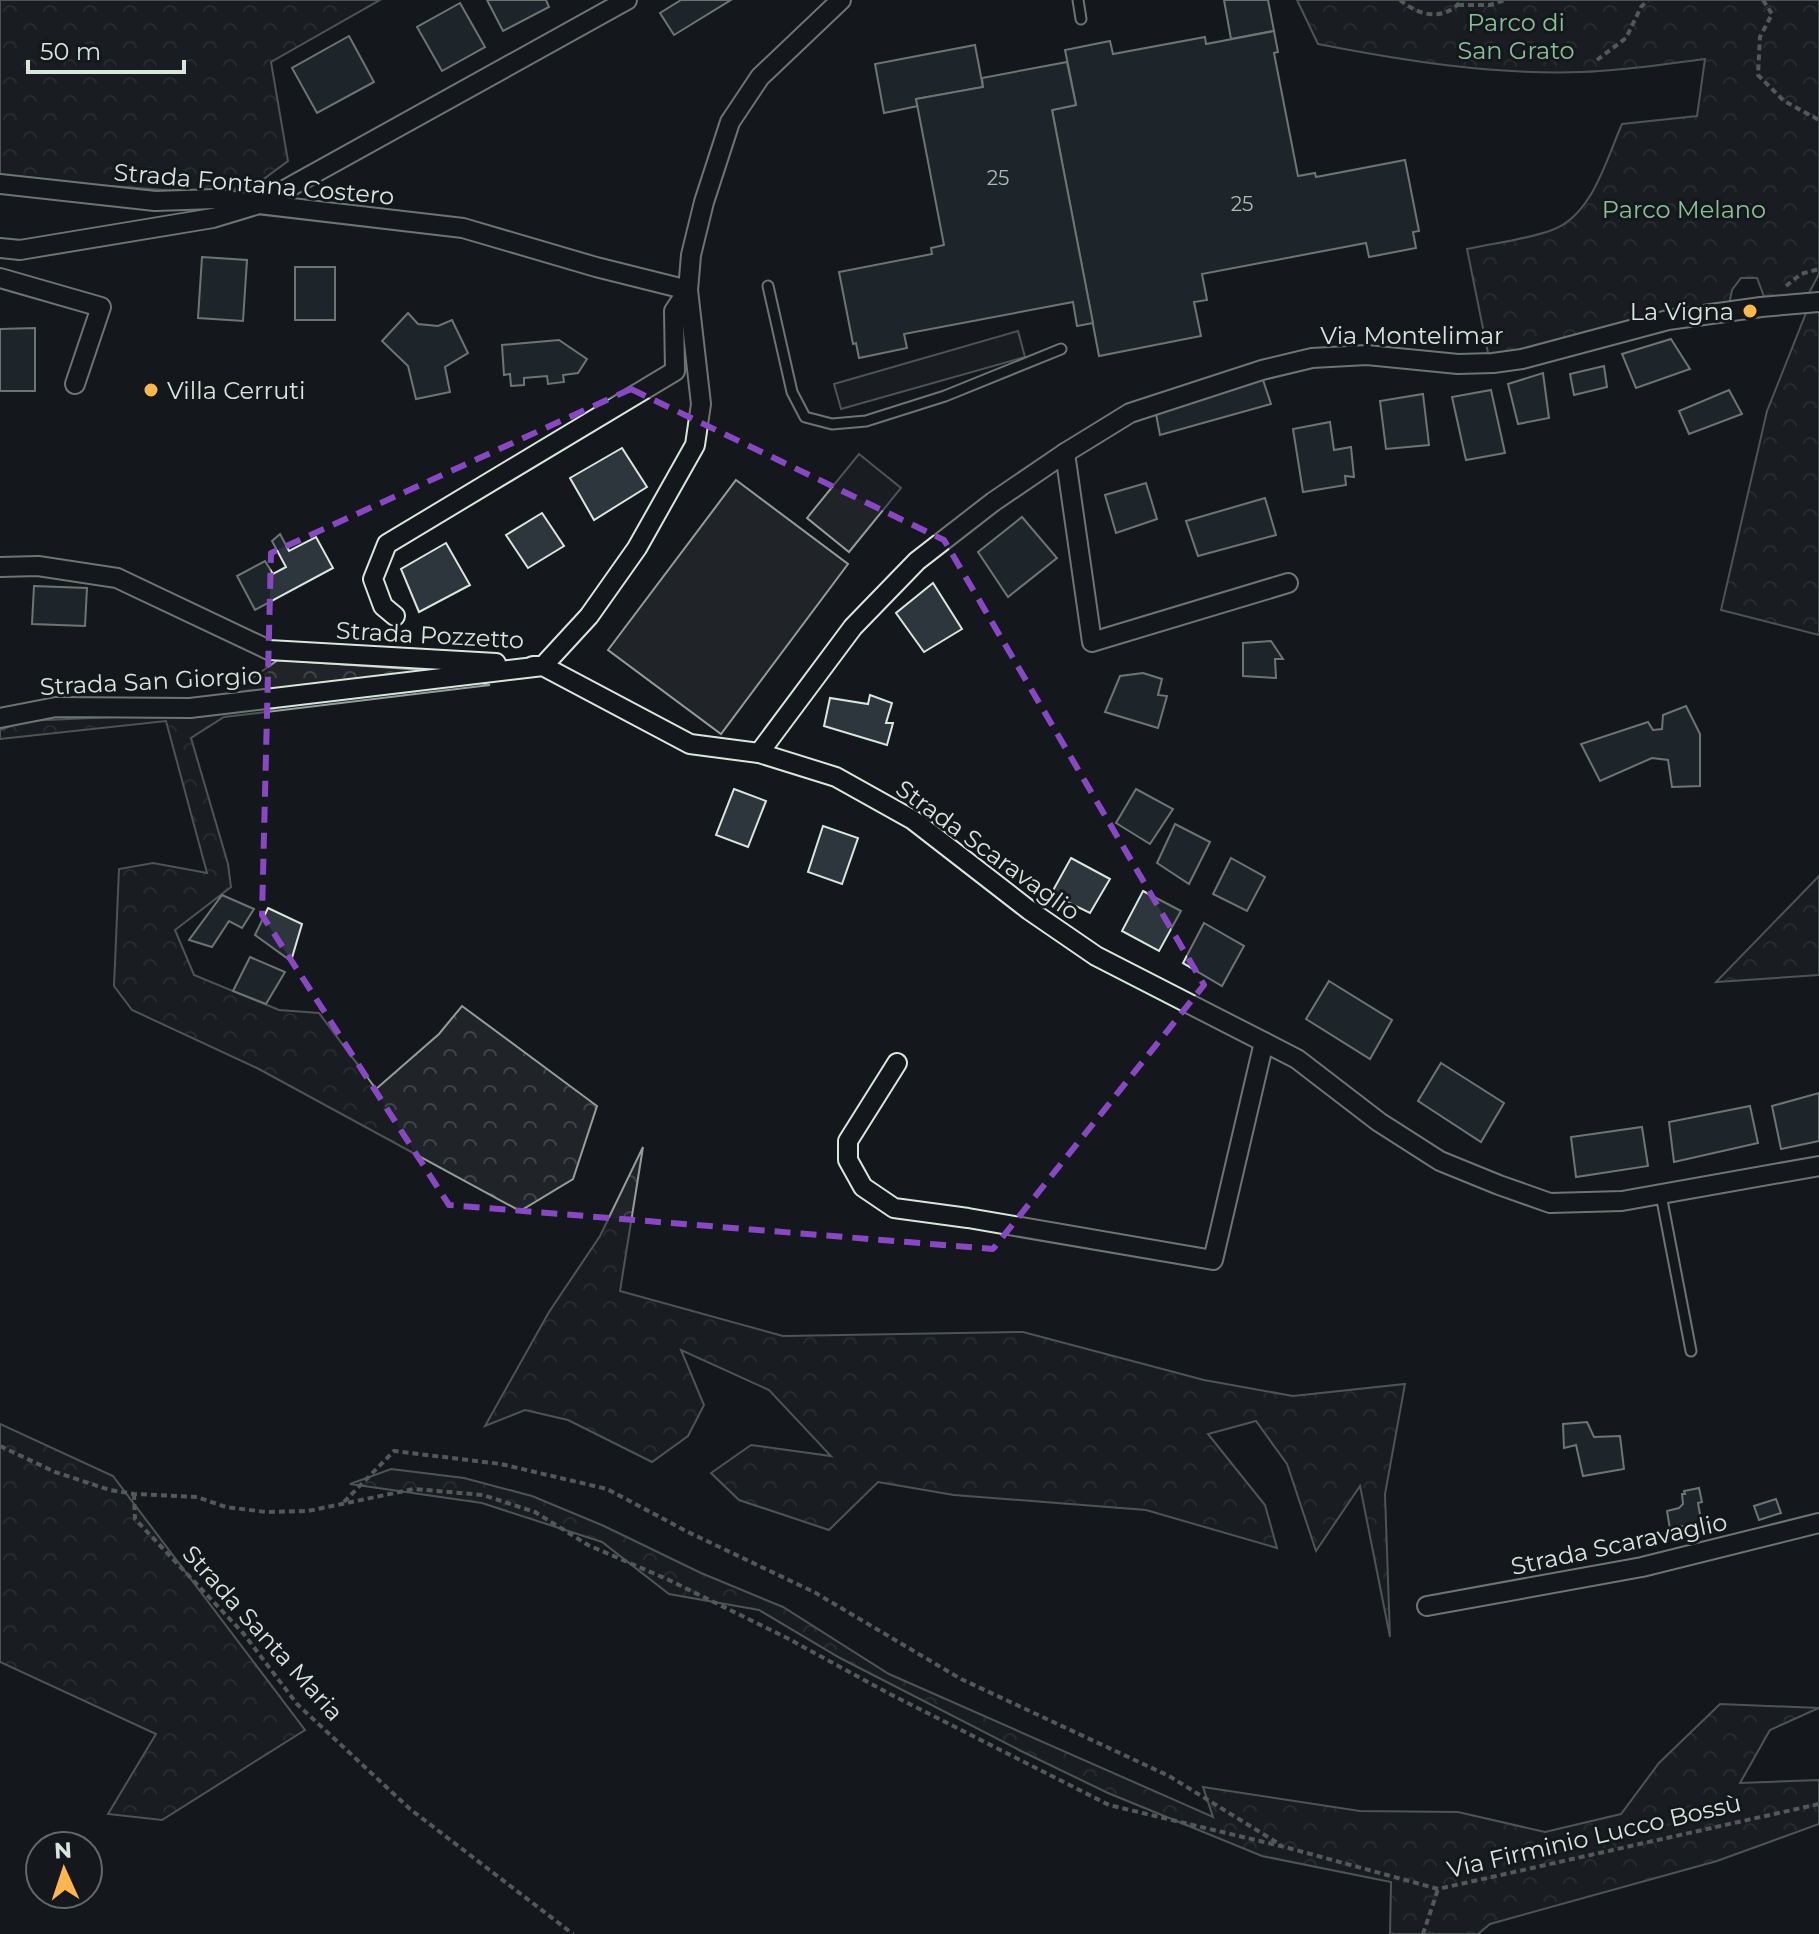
<svg xmlns="http://www.w3.org/2000/svg" width="1819" height="1934" font-family="Montserrat,sans-serif">
	<style>
		.forest { fill: url(#forest-crowns); stroke: #939e99; stroke-width: 2 }
		.garden { fill: #202428; stroke: #939e99; stroke-width: 2 }
		.building { fill: #2c363c; stroke: #d8e6dc; stroke-width: 2 }
		.lines { fill: none; stroke-linecap: round; stroke-linejoin: round }
		.lane-casing { stroke: #d8e6dc; stroke-width: 13 }
		.street-casing { stroke: #d8e6dc; stroke-width: 22 }
		.path { stroke: #9da8a2; stroke-width: 4; stroke-dasharray: 6 4; stroke-linecap: butt }
		.lane { stroke: #14181c; stroke-width: 9 }
		.street { stroke: #14181c; stroke-width: 18 }
		.marked { fill: none; stroke: #8948c3; stroke-width: 6; stroke-dasharray: 16 10; stroke-linejoin: round }
		.poi-dot { fill: #ffb74d; stroke: #14181c; stroke-width: 3 }
		.labels { text-anchor: middle; dominant-baseline: central; stroke-width: 6; stroke-linejoin: round; paint-order: stroke }
		.number-label { font-size: 20px; fill: #adbab4 }
		.park-label { font-size: 24px; fill: #8ac095; stroke: #14181c }
		.street-label { font-size: 24px; fill: #d8e6dc; stroke: #14181c }
		.poi-label { font-size: 24px; fill: #d8e6dc; stroke: #14181c; text-anchor: end }
	</style>
	<defs>
		<pattern id="forest-crowns" width="20" height="18" patternUnits="userSpaceOnUse" patternTransform="scale(2)"><rect width="20" height="18" fill="#202428"/><path d="M2 6a3 3 0 1 1 6 0M12 15a3 3 0 1 1 6 0" fill="none" stroke="#404447"/></pattern>
	</defs>
	<rect width="100%" height="100%" fill="#14181c"/>
	<g class="forest">
		<polygon points="0,0 380,0 271,62 288,161 253,187 219,191 164,190 0,178"/>
		<path d="M1297,0H1819V274L1809,293L1765,299L1757,278H1741L1732,290L1729,305L1490,363L1467,249C1494,243 1525,240 1552,230C1592,216 1606,160 1622,124L1697,116L1705,59C1664,64 1624,71 1582,72C1493,75 1405,61 1318,44Z"/>
		<polygon points="1819,310 1819,635 1721,610 1767,411 1806,313"/>
		<polygon points="278,660 424,670 490,685 224,717 191,738 228,864 231,887 175,930 194,975 279,1010 319,1013 376,1089 439,1034 462,1006 597,1106 573,1179 520,1211 257,1068 132,1010 114,986 119,869 153,863 207,873 166,721 0,739 0,730 24,721 202,713"/>
		<polygon points="1819,876 1819,975 1716,982"/>
		<polygon points="643,1147 620,1291 783,1336 1023,1332 1204,1380 1293,1396 1405,1384 1385,1494 1390,1637 1360,1486 1316,1551 1287,1464 1256,1421 1208,1434 1265,1505 1277,1548 1146,1510 954,1495 878,1482 829,1530 739,1500 711,1473 751,1445 831,1456 769,1390 681,1350 704,1405 688,1436 652,1462 568,1420 525,1410 485,1426 549,1312 600,1236"/>
		<polygon points="0,1424 113,1476 305,1730 162,1820 108,1814 156,1734 0,1662"/>
		<polygon points="391,1469 464,1478 532,1496 604,1526 701,1573 783,1607 889,1674 1213,1817 1203,1787 1360,1811 1458,1812 1545,1832 1621,1814 1659,1763 1720,1704 1819,1708 1770,1730 1740,1783 1819,1780 1819,1824 1717,1861 1490,1924 1478,1934 1390,1934 1391,1882 1262,1856 1108,1793 1019,1750 840,1658 759,1610 669,1594 602,1542 482,1503 350,1484"/>
	</g>
	<g class="garden">
		<polygon points="1018,331 1025,357 841,409 834,384"/>
		<polygon points="859,454 901,488 849,552 807,518"/>
		<polygon points="736,480 848,564 721,734 608,650"/>
	</g>
	<g class="building">
		<polygon points="487,0 546,0 549,7 503,31"/>
		<polygon points="681,0 731,0 674,35 660,13"/>
		<polygon points="1224,0 1268,0 1274,31 1231,39"/>
		<polygon points="460,3 485,47 442,71 417,27"/>
		<polygon points="1274,31 1278,52 1274,53 1298,176 1315,173 1316,177 1405,160 1419,231 1413,232 1416,248 1369,257 1366,243 1202,274 1207,300 1194,302 1201,336 1099,356 1052,110 1076,105 1065,50 1110,41 1113,54 1205,37 1206,44"/>
		<polygon points="349,36 374,82 317,113 292,68"/>
		<polygon points="975,45 983,87 916,99 918,106 884,113 875,64"/>
		<polygon points="1067,62 1076,105 1052,110 1093,323 1077,326 1073,302 904,334 907,348 859,358 856,343 853,344 839,272 932,254 931,248 944,245 916,99 983,87 982,78"/>
		<polygon points="202,257 247,260 243,321 198,318"/>
		<rect x="295" y="267" width="40" height="53"/>
		<polygon points="408,313 418,324 438,326 452,320 468,353 445,367 450,392 416,399 408,366 382,341"/>
		<polygon points="35,328 35,391 0,391 0,329"/>
		<polygon points="1671,339 1690,369 1636,388 1622,354"/>
		<polygon points="559,340 587,359 578,373 563,375 564,382 548,384 547,376 524,378 524,385 511,386 510,374 504,375 502,345"/>
		<polygon points="1604,366 1607,387 1574,395 1570,374"/>
		<polygon points="1543,373 1549,418 1518,424 1508,384"/>
		<polygon points="1262,377 1271,404 1160,435 1156,414"/>
		<polygon points="1491,390 1505,453 1466,460 1452,397"/>
		<polygon points="1729,390 1742,414 1689,434 1679,411"/>
		<polygon points="1423,394 1429,445 1386,449 1380,401"/>
		<polygon points="1330,422 1334,450 1351,447 1354,477 1345,476 1346,485 1303,492 1293,429"/>
		<polygon points="622,448 647,487 594,520 570,478"/>
		<polygon points="1146,483 1157,519 1116,533 1105,495"/>
		<polygon points="1265,498 1276,535 1198,556 1186,521"/>
		<polygon points="542,513 564,546 528,568 506,535"/>
		<polygon points="1022,517 1057,558 1008,597 978,552"/>
		<polygon points="280,534 289,551 316,537 333,568 255,610 237,576 265,561 273,574 286,567 272,541"/>
		<polygon points="446,543 470,585 419,612 401,569"/>
		<polygon points="933,583 962,629 924,652 896,613"/>
		<polygon points="34,586 87,588 85,626 32,624"/>
		<polygon points="1271,641 1283,659 1275,659 1276,678 1243,676 1243,643"/>
		<polygon points="1143,673 1162,679 1158,695 1167,696 1158,728 1105,712 1120,676"/>
		<polygon points="870,695 892,703 886,723 893,723 887,745 824,726 830,698 868,704"/>
		<polygon points="1686,706 1700,734 1700,786 1672,787 1668,760 1652,758 1600,781 1581,744 1648,722 1653,730 1662,729 1663,715"/>
		<polygon points="734,789 766,801 748,847 716,835"/>
		<polygon points="1136,789 1173,809 1150,844 1116,823"/>
		<polygon points="1175,824 1210,842 1189,884 1157,863"/>
		<polygon points="823,826 858,838 842,884 808,872"/>
		<polygon points="1071,858 1110,879 1090,913 1051,894"/>
		<polygon points="1231,858 1265,877 1247,911 1213,894"/>
		<polygon points="1143,891 1181,911 1159,951 1122,931"/>
		<polygon points="222,895 254,909 242,928 229,921 212,947 189,940"/>
		<polygon points="268,908 302,924 291,961 255,935"/>
		<polygon points="1204,923 1244,946 1222,986 1183,963"/>
		<polygon points="250,957 285,972 266,1004 233,991"/>
		<polygon points="1329,981 1392,1020 1370,1059 1306,1019"/>
		<polygon points="1441,1063 1504,1103 1481,1142 1418,1101"/>
		<polygon points="1819,1093 1819,1141 1781,1149 1772,1106"/>
		<polygon points="1750,1106 1758,1143 1674,1162 1669,1122"/>
		<polygon points="1642,1127 1648,1166 1576,1177 1571,1137"/>
		<polygon points="1587,1422 1594,1437 1620,1436 1624,1469 1583,1476 1576,1445 1564,1448 1563,1424"/>
		<polygon points="1699,1488 1702,1502 1698,1503 1703,1531 1692,1537 1685,1534 1684,1526 1670,1529 1667,1511 1679,1508 1683,1504 1682,1494 1685,1494 1684,1491"/>
		<polygon points="1776,1499 1781,1513 1759,1520 1754,1506"/>
	</g>
	<g class="lines">
		<defs>
			<g id="lane">
				<polyline points="1078,0 1081,19"/>
				<polyline points="768,286 792,392 805,417 832,424 866,421 945,396 1061,349"/>
				<polyline points="1661,1195 1691,1351"/>
			</g>
			<g id="street">
				<polyline points="0,184 155,201 215,199 463,228 596,267 688,290"/>
				<polyline points="0,248 20,250 213,218 259,204 627,0"/>
				<polyline points="0,278 101,307 75,384"/>
				<polyline points="1065,453 1092,642 1288,583"/>
				<polyline points="0,567 38,566 117,578 269,650 496,663"/>
				<polyline points="395,616 383,606 373,579 387,544 675,371 674,311 688,290"/>
				<polyline points="533,666 543,666 589,616 637,548 695,445 701,404 688,290 691,255 704,202 730,122 760,77 841,0"/>
				<polyline points="0,718 56,707 190,708 543,666 690,744 759,753 836,777 913,820 1029,910 1096,956 1297,1059 1379,1122 1440,1161 1499,1185 1550,1203 1622,1201 1819,1166"/>
				<polyline points="759,753 853,627 917,561 993,502 1065,453 1130,413 1262,370 1312,358 1367,355 1458,364 1493,363 1522,359 1668,320 1761,307 1819,302"/>
				<polyline points="897,1063 848,1141 848,1160 863,1187 894,1208 968,1218 1213,1260 1264,1042"/>
				<polyline points="1427,1606 1642,1567 1819,1523"/>
			</g>
		</defs>
		<use href="#lane" class="lane-casing"/>
		<use href="#street" class="street-casing"/>
		<g class="path">
			<path d="M1400,0C1419,16 1444,22 1462,0"/>
			<polyline points="1763,0 1772,14 1760,37 1758,75 1784,101 1819,120"/>
			<polyline points="1458,5 1490,5 1505,0"/>
			<polyline points="1597,60 1626,38 1641,7 1648,0"/>
			<polyline points="1786,286 1801,274 1819,269"/>
			<polyline points="0,1446 55,1472 110,1490 134,1494 197,1497 226,1507 266,1512 308,1511 414,1489 483,1495 535,1512 588,1545 669,1580 787,1638 888,1693 1109,1805 1285,1847 1438,1889 1819,1804"/>
			<polyline points="134,1494 135,1519 243,1633 297,1704 410,1809 573,1934"/>
			<polyline points="344,1502 394,1451 501,1464 607,1489 688,1532 814,1592 961,1679 1169,1776 1281,1845"/>
			<polyline points="1423,1934 1438,1889"/>
		</g>
		<use href="#lane" class="lane"/>
		<use href="#street" class="street"/>
	</g>
	<path d="M0 0H1819V1934H0ZM631,389L944,540L1204,985L993,1249L449,1205L262,915L271,553Z" fill="#14181c" fill-opacity=".55" fill-rule="evenodd"/>
	<path class="marked" d="M631,389L944,540L1204,985L993,1249L449,1205L262,915L271,553Z"/>
	<g class="poi-dot">
		<circle cx="1750" cy="311" r="8"/>
		<circle cx="151" cy="390" r="8"/>
	</g>
	<g class="labels">
		<g class="number-label">
			<text x="998" y="178">25</text>
			<text x="1242" y="204">25</text>
		</g>
		<g class="park-label">
			<text x="1516" y="22">Parco di<tspan x="1516" dy="28">San Grato</tspan></text>
			<text x="1684" y="209">Parco Melano</text>
		</g>
		<g class="street-label">
			<text transform="translate(254 184) rotate(5)">Strada Fontana Costero</text>
			<text x="1412" y="335">Via Montelimar</text>
			<text transform="translate(430 635) rotate(3)">Strada Pozzetto</text>
			<text transform="translate(151 681) rotate(-3)">Strada San Giorgio</text>
			<text transform="translate(988 850) rotate(36)">Strada Scaravaglio</text>
			<text transform="translate(1619 1544) rotate(-12)">Strada Scaravaglio</text>
			<text transform="translate(263 1633) rotate(48)">Strada Santa Maria</text>
			<text transform="translate(1594 1836) rotate(-13)">Via Firminio Lucco Bossù</text>
		</g>
		<g class="poi-label">
			<text x="1734" y="311">La Vigna</text>
			<text x="167" y="390" text-anchor="start">Villa Cerruti</text>
		</g>
	</g>
	<g transform="translate(64 1870) rotate(357)"><circle r="38" fill="#14181c" stroke="#626a69" stroke-width="2"/>
	<path d="M0-6L14 30L0 20L-14 30Z" fill="#ffb74d"/>
	<text y="-12" font-size="22" font-weight="bold" text-anchor="middle" fill="#d8e6dc">N</text>
	</g>
	<path d="M28 60v12h156v-12" fill="none" stroke="#d8e6dc" stroke-width="4"/>
	<text x="40" y="60" font-size="24" fill="#d8e6dc" stroke="#14181c" stroke-width="6" paint-order="stroke">50 m</text>
</svg>
